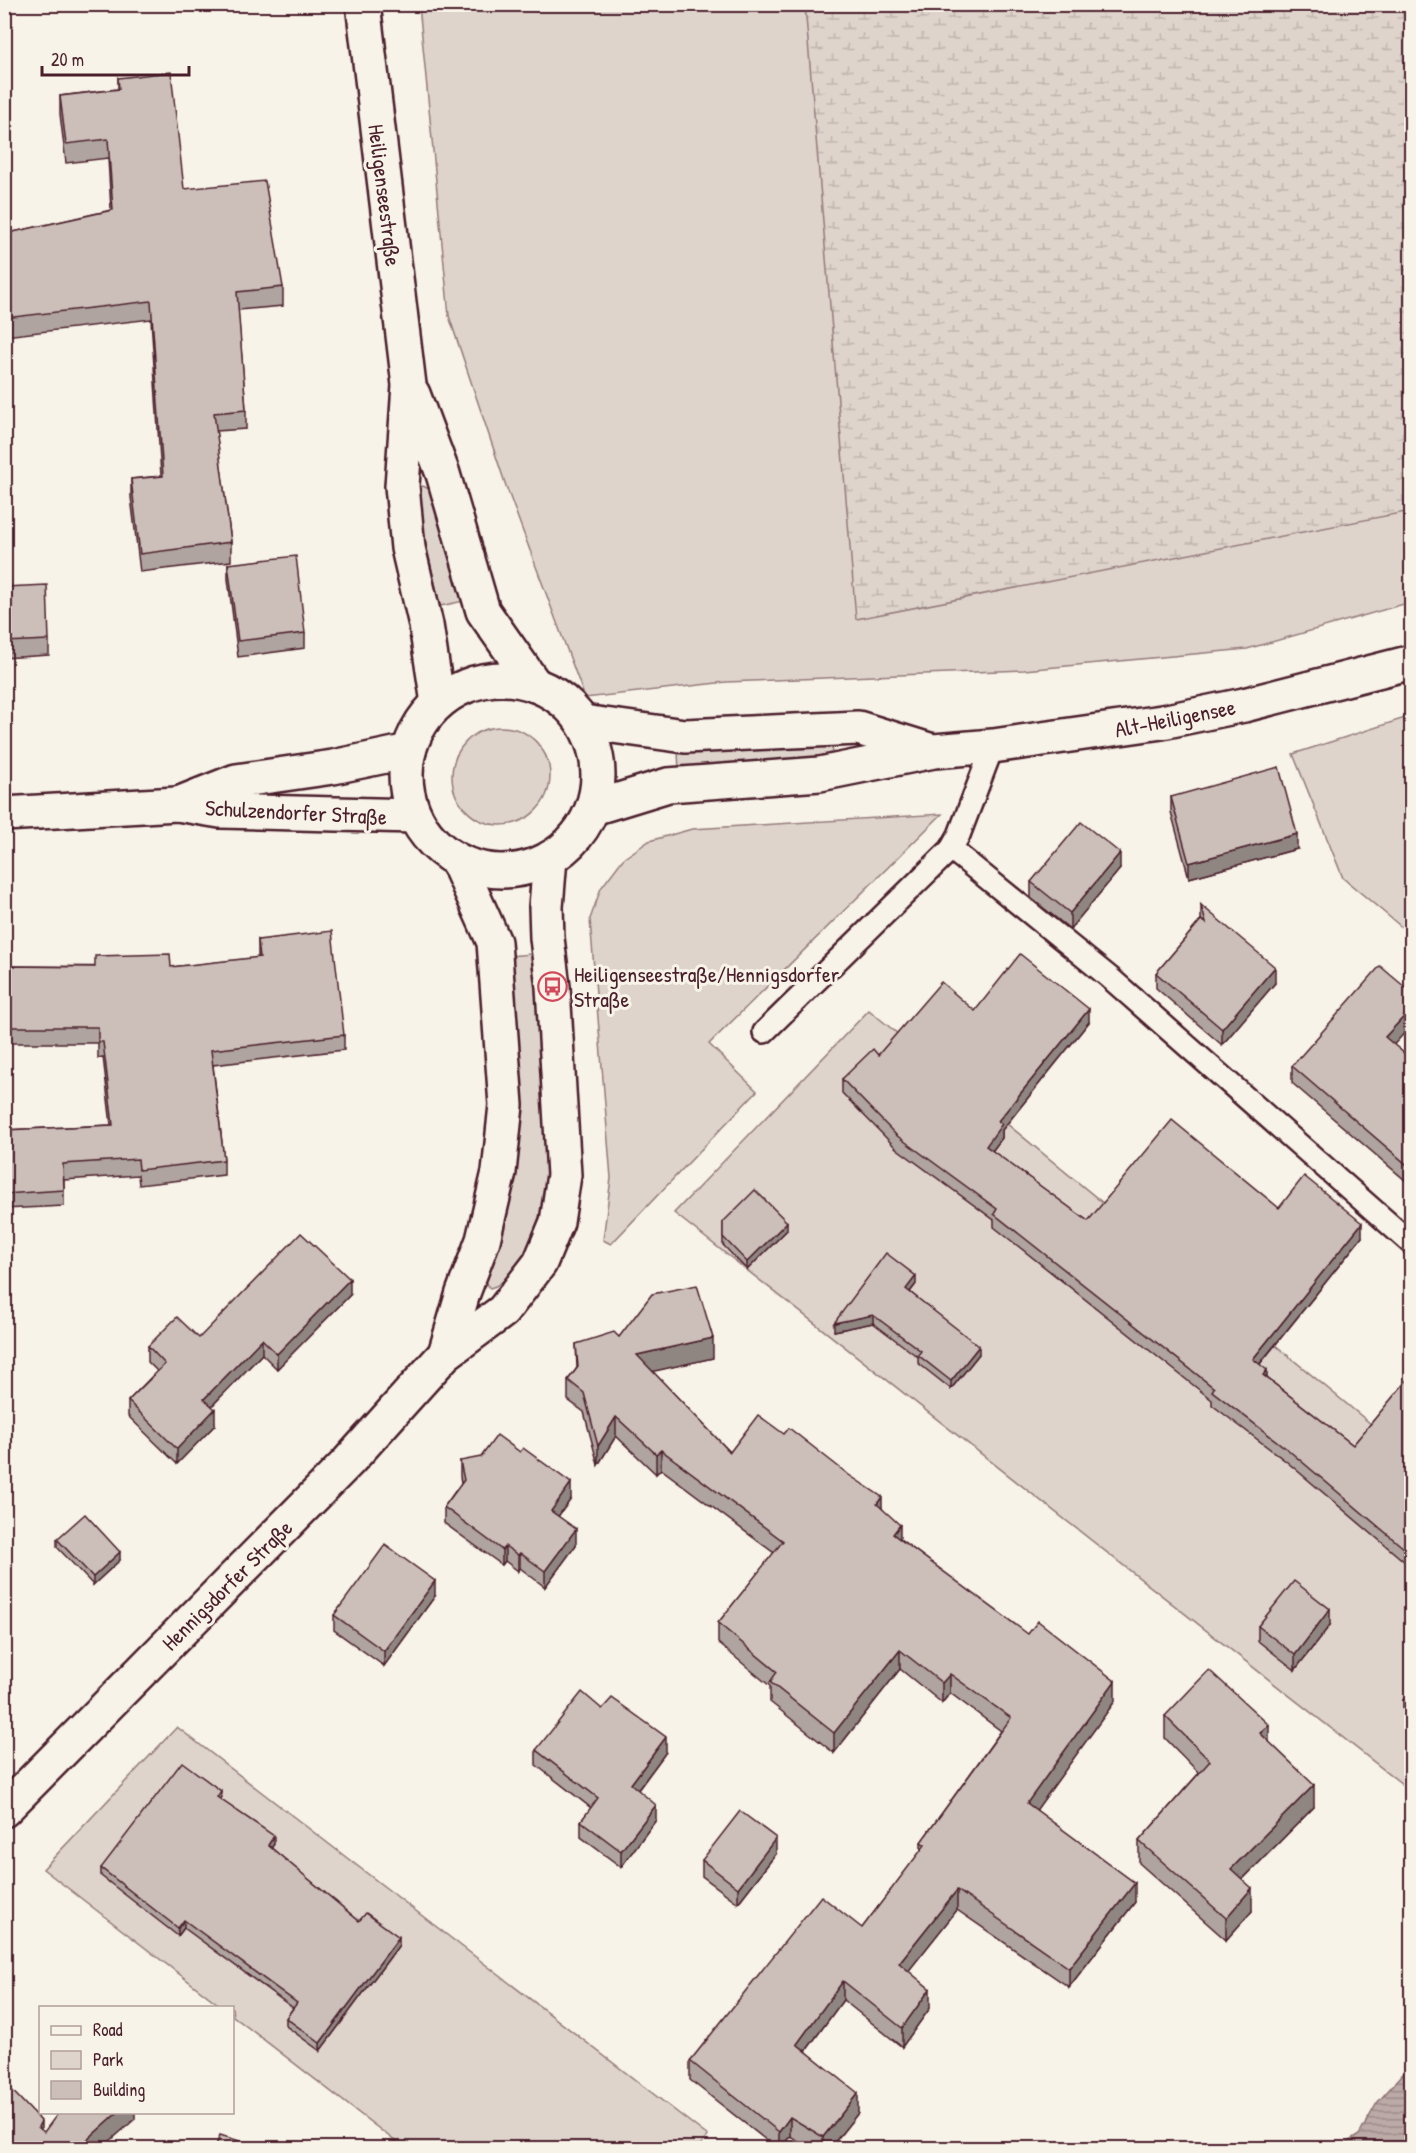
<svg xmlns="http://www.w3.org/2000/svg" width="1416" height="2153" font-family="'Patrick Hand',sans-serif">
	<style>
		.green { fill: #ded4cc; stroke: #947a7c; stroke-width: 1.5 }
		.wetland { fill: url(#wetland-marsh); stroke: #947a7c; stroke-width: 1.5 }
		.water { fill: url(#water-rules); stroke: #8e7275; stroke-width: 1.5 }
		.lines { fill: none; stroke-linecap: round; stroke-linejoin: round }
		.lane-casing { stroke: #4a1f2b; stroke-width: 26 }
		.street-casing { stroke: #4a1f2b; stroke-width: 38 }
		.secondary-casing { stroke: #4a1f2b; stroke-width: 38 }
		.lane { stroke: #f7f3e8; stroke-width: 21 }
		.street { stroke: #f7f3e8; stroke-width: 33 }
		.secondary { stroke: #f7f3e8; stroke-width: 33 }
		.wall { fill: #afa49f; stroke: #4a1f2b; stroke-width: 1.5 }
		.shaded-wall { fill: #8f8682; stroke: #4a1f2b; stroke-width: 1.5 }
		.building { fill: #ccbfb9; stroke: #4a1f2b; stroke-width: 1.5 }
		.labels { text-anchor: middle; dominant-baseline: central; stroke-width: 6; stroke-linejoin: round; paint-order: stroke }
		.street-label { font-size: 22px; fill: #4a1f2b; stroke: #f7f3e8 }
		.poi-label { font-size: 22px; fill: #4a1f2b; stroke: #f7f3e8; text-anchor: start }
	</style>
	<defs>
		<pattern id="wetland-marsh" width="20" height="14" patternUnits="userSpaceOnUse" patternTransform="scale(1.5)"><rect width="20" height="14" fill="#ded4cc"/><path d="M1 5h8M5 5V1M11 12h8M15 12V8" fill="none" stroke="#c0b6af"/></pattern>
		<pattern id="water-rules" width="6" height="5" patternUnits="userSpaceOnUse" patternTransform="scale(1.5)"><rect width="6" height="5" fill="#bcaaa7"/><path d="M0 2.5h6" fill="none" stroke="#9b8a88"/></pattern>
	</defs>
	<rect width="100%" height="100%" fill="#f7f3e8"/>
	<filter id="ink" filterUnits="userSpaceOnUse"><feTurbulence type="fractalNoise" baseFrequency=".0167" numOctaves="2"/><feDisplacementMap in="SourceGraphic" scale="12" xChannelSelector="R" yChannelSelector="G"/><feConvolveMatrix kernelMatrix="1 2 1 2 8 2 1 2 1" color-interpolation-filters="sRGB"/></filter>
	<g filter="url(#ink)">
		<g class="green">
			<polygon points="419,5 1411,5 1411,602 1247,649 1024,670 726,682 585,698 506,486 449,316"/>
			<polygon points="423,486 429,489 446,531 464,601 440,606 422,526 419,493 420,488"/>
			<polygon points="1411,716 1412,717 1411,935 1343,878 1293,754"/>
			<circle cx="501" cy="776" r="49"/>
			<polygon points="823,744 831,745 833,752 830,758 679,770 678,752"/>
			<polygon points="942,814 709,1044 757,1091 611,1244 603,1240 611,1178 590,919 601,888 623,859 649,841 692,829"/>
			<path d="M532,954C535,988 538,1021 541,1055C547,1118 559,1216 514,1268C507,1276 501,1286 490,1288L485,1283L484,1278L508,956Z"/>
			<polygon points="869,1010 1411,1457 1411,1791 674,1213"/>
			<polygon points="177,1727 708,2136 698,2148 404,2148 233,2016 232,2008 222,2007 43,1869"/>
		</g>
		<polygon class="wetland" points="805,5 1411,5 1411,511 856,619"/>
		<polygon class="water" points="1411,2065 1411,2148 1338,2148 1359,2135 1377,2103"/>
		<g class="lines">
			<defs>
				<g id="lane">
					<polyline points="951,849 1109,977 1412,1244"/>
					<polyline points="764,1032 951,849 959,835 993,746"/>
				</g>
				<g id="street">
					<polyline points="178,804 236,781 333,767 409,751"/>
					<polyline points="4,814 177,804 220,811 415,816"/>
				</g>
				<g id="secondary">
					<polyline points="363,4 409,385 402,486 408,548 426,625 438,703"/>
					<polyline points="413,394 443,474 483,611 535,685"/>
					<circle cx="502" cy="775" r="96"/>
					<polyline points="583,722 685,736 858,728 929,750"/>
					<polyline points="593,808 668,785 820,774 934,751 993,746 1162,722 1244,705 1412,662"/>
					<polyline points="445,1354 463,1293 483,1240 499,1172 506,1105 494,942 457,860"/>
					<polyline points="4,1810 348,1462 445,1354 503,1311 540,1263 557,1222 564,1175 553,987 547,938 546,907 550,858"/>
				</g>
			</defs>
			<use href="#lane" class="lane-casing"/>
			<use href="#street" class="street-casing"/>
			<use href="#secondary" class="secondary-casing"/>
			<use href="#lane" class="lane"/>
			<use href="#street" class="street"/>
			<use href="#secondary" class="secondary"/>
		</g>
		<g class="wall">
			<polygon points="118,78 184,189 283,287 283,306 238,310 246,410 246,429 216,431 231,542 231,561 140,572 131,497 131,479 161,476 151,319 5,336 4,327 4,234 111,210 108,158 66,163 60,114 60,96 118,89"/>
			<polygon points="228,564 305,633 305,648 238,657 228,579"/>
			<polygon points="4,587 49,640 49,655 4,658"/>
			<polygon points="1171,797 1297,849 1189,878 1171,812"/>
			<polygon points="1120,869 1070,929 1031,898 1031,882"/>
			<polygon points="1201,905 1275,983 1222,1045 1156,988 1156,973 1201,920"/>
			<polygon points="258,940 344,1035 344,1050 213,1065 224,1160 224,1175 139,1185 138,1175 64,1180 64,1206 4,1209 4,1130 111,1125 103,1057 98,1058 98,1043 4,1043 4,966 171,967 258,958"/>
			<polygon points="975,1011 1089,1022 1002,1130 1002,1138 992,1151 1088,1221 1279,1208 1362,1237 1260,1364 1267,1378 1353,1445 1412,1374 1412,1568 1287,1462 1212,1405 1212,1400 994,1227 994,1220 896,1148 842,1093 842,1079 878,1055"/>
			<polygon points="1394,1045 1412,1060 1412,1186 1292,1083 1292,1066"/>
			<polygon points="723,1222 787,1230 747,1270 723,1245"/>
			<polygon points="916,1284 910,1292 979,1354 951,1389 918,1363 918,1357 873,1323 834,1331"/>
			<polygon points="350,1295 277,1369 262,1354 212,1406 215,1425 177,1464 128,1416 128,1401 157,1371 148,1362 148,1346 199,1338"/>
			<polygon points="619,1337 713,1358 652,1371 730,1452 882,1508 900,1539 1115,1701 1036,1810 1135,1902 1069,1987 957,1910 908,1971 930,2008 902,2047 843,2000 806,2051 858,2113 830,2148 810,2148 790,2136 781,2148 776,2148 690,2080 690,2061 862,1928 921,1851 921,1842 1001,1731 950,1693 942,1703 900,1669 834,1753 770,1702 770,1686 718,1643 718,1623 774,1553 661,1469 656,1474 616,1436 598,1465 584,1412 568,1400 568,1380 577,1368 576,1344"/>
			<polygon points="460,1461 571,1499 558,1516 576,1545 545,1587 520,1568 518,1571 505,1561 502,1565 444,1523 444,1507 461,1483 460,1476"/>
			<polygon points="57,1539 120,1560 93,1585 57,1547"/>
			<polygon points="435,1596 384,1666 334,1630 334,1615"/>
			<polygon points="1330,1625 1295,1670 1258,1641 1258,1626"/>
			<polygon points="1412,1687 1412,1713 1403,1708 1403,1700"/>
			<polygon points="602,1709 666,1752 638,1790 656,1820 621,1867 581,1837 581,1821 591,1808 536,1765 536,1750"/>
			<polygon points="1165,1716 1269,1742 1314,1807 1243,1879 1252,1911 1226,1940 1139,1863 1139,1841 1199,1773 1165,1738"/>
			<polygon points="221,1799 221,1800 274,1844 271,1848 359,1921 399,1945 320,2051 286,2026 286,2018 293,2008 184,1928 178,1936 101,1876 101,1868"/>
			<polygon points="776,1854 738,1903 702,1876 702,1860"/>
		</g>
		<g class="shaded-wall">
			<polygon points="1297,834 1297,849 1189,878 1189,863"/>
			<polygon points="1120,853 1120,869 1070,929 1070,913"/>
			<polygon points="1275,967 1275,983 1222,1045 1222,1029"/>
			<polygon points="1412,1008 1412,1025 1385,1054 1385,1037"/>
			<polygon points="1089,1009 1089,1022 1002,1130 1002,1138 986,1159 986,1146 998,1121"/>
			<polygon points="787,1222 787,1230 747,1270 747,1262"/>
			<polygon points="1362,1223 1362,1237 1253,1372 1253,1359"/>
			<polygon points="916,1276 916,1284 906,1297 906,1289"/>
			<polygon points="350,1279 350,1295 277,1369 277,1354"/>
			<polygon points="873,1315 873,1323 834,1331 834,1323"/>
			<polygon points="713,1338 713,1358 637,1375 637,1355"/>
			<polygon points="262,1339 262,1354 204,1414 204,1399"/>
			<polygon points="979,1346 979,1354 951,1389 951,1381"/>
			<polygon points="1267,1370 1267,1383 1263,1375"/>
			<polygon points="215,1409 215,1425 177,1464 177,1449"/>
			<polygon points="616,1417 616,1436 598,1465 598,1446"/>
			<polygon points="661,1450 661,1469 656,1474 656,1454"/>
			<polygon points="571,1483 571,1499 551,1526 551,1511"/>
			<polygon points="882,1497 882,1517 877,1504"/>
			<polygon points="900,1525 900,1544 893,1534"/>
			<polygon points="576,1529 576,1545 545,1587 545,1571"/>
			<polygon points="505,1546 505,1561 502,1565 502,1550"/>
			<polygon points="120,1552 120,1560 93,1585 93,1577"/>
			<polygon points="520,1553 520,1568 518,1571 518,1555"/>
			<polygon points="435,1581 435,1596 384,1666 384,1651"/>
			<polygon points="1330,1609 1330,1625 1295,1670 1295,1655"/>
			<polygon points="900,1650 900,1669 834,1753 834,1733"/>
			<polygon points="950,1674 950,1693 942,1703 942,1683"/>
			<polygon points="1115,1681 1115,1701 1027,1823 1027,1803"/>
			<polygon points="1269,1725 1269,1747 1260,1733"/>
			<polygon points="666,1737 666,1752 631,1799 631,1784"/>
			<polygon points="1314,1785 1314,1807 1231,1891 1231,1869"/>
			<polygon points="221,1791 221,1799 217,1805 217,1797"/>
			<polygon points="656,1805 656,1820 621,1867 621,1851"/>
			<polygon points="274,1836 274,1844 268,1853 268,1845"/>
			<polygon points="776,1838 776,1854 738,1903 738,1888"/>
			<polygon points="1135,1883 1135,1902 1069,1987 1069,1968"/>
			<polygon points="1252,1888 1252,1911 1226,1940 1226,1918"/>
			<polygon points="957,1890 957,1910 899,1983 899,1963"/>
			<polygon points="184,1920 184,1928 178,1936 178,1928"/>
			<polygon points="399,1937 399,1945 320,2051 320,2043"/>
			<polygon points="843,1981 843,2000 797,2063 797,2044"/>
			<polygon points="930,1989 930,2008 902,2047 902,2028"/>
			<polygon points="858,2093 858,2113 830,2148 823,2148 823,2137"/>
			<polygon points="118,2112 135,2112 135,2119 102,2148 78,2148"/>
			<polygon points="790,2117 790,2136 781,2148 779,2148 779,2132"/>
			<polygon points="41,2121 41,2142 38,2127"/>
		</g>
		<g class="building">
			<polygon points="171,72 184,189 265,181 283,287 237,292 246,410 214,413 231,542 140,554 131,479 163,476 151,301 5,318 4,309 4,234 113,210 108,139 66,144 60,96 119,89 118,78"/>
			<polygon points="296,556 305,633 238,641 228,564"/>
			<polygon points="47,585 49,640 4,642 4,587"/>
			<polygon points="1279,767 1297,834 1189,863 1171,797"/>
			<polygon points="1081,822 1120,853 1070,913 1031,882"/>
			<polygon points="1201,905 1275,967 1222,1029 1156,973 1201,920 1206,923"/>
			<polygon points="332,931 344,1035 211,1050 224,1160 139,1170 138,1159 63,1164 64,1190 4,1194 4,1130 113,1125 103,1042 98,1042 98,1027 4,1027 4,966 95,967 95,956 170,954 171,967 260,957 258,940"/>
			<polygon points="1020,954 1089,1009 998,1121 1002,1124 986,1146 1088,1221 1172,1120 1279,1208 1304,1176 1362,1223 1253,1359 1267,1370 1263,1375 1353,1445 1412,1374 1412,1498 1411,1499 1412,1499 1412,1555 1287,1449 1212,1391 1214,1388 994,1214 997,1209 896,1135 842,1079 873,1049 878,1055 941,982 975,1011"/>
			<polygon points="1380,966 1412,993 1412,1008 1385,1037 1412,1060 1412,1169 1292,1066"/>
			<polygon points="755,1190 787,1222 747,1262 723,1237 723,1222"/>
			<polygon points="301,1233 350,1279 277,1354 262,1339 204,1399 215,1409 177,1449 128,1401 165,1364 148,1346 177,1317 199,1338"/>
			<polygon points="886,1253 916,1276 906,1289 979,1346 951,1381 918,1355 921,1351 873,1315 834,1323"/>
			<polygon points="697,1285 713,1338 637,1355 730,1452 758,1415 784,1434 789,1428 849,1475 882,1497 877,1504 900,1525 893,1534 1028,1634 1038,1621 1115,1681 1027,1803 1135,1883 1069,1968 957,1890 899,1963 930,1989 902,2028 843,1981 797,2044 858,2093 823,2137 790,2117 779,2132 690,2061 821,1896 862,1928 925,1845 921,1842 1011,1718 950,1674 942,1683 900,1650 834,1733 770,1682 777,1672 718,1623 783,1541 661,1450 656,1454 616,1417 598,1446 584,1393 568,1380 578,1367 576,1344 614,1332 619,1337 652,1294"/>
			<polygon points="497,1435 520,1452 523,1448 571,1483 551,1511 576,1529 545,1571 520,1553 518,1555 505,1546 502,1550 444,1507 464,1480 460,1461 481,1457"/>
			<polygon points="85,1514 120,1552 93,1577 57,1539"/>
			<polygon points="385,1545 435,1581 384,1651 334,1615"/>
			<polygon points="1294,1581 1330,1609 1295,1655 1258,1626"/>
			<polygon points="1209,1670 1269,1725 1260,1733 1314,1785 1231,1869 1252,1888 1226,1918 1139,1841 1210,1761 1165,1716"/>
			<polygon points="1412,1687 1412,1705 1403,1700"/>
			<polygon points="582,1692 602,1709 612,1698 666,1737 631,1784 656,1805 621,1851 581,1821 598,1798 536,1750"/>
			<polygon points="182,1762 221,1791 217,1797 274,1836 268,1845 359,1921 366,1913 399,1937 320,2043 286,2018 297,2003 184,1920 178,1928 101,1868"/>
			<polygon points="740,1811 776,1838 738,1888 702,1860"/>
			<polygon points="4,2082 41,2121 38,2127 44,2132 59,2112 118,2112 78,2148 8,2148 9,2148 4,2144"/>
			<polygon points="220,2135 263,2148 215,2148"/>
		</g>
	</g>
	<defs>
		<symbol id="bus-ring" viewBox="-11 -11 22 22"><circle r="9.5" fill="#f7f3e8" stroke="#d1495b" stroke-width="1.5"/><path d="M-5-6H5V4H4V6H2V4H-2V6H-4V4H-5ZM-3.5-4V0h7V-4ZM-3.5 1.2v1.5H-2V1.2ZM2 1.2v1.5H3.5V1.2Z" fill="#d1495b"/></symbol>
	</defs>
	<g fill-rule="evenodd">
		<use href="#bus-ring" x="536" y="970" width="33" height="33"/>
	</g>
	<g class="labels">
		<g class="street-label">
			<text transform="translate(385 195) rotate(83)">Heiligenseestraße</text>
			<text transform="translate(1175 718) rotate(-11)">Alt-Heiligensee</text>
			<text transform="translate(296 812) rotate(3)">Schulzendorfer Straße</text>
			<text transform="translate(227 1585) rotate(-45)">Hennigsdorfer Straße</text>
		</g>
		<g class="poi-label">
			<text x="574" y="974">Heiligenseestraße/Hennigsdorfer<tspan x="574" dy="25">Straße</tspan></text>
		</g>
	</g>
	<rect width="1416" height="2153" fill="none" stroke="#f7f3e8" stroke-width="24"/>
	<rect x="12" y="12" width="1392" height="2129" fill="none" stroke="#4a1f2b" stroke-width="2" filter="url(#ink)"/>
	<rect x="39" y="2006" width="195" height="108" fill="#f7f3e8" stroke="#b29e9c" stroke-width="1.5"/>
	<rect x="51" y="2026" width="30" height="9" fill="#f7f3e8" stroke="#b29e9c" stroke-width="1.5"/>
	<text x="93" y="2036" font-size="18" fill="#4a1f2b">Road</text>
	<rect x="51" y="2051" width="30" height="18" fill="#ded4cc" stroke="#b29e9c" stroke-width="1.5"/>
	<text x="93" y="2066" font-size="18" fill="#4a1f2b">Park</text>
	<rect x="51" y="2081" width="30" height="18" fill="#ccbfb9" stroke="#b29e9c" stroke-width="1.5"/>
	<text x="93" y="2096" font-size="18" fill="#4a1f2b">Building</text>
	<path d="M42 66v9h147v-9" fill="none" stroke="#4a1f2b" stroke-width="3"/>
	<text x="51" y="66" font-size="18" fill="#4a1f2b" stroke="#f7f3e8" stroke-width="4.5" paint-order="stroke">20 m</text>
</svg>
